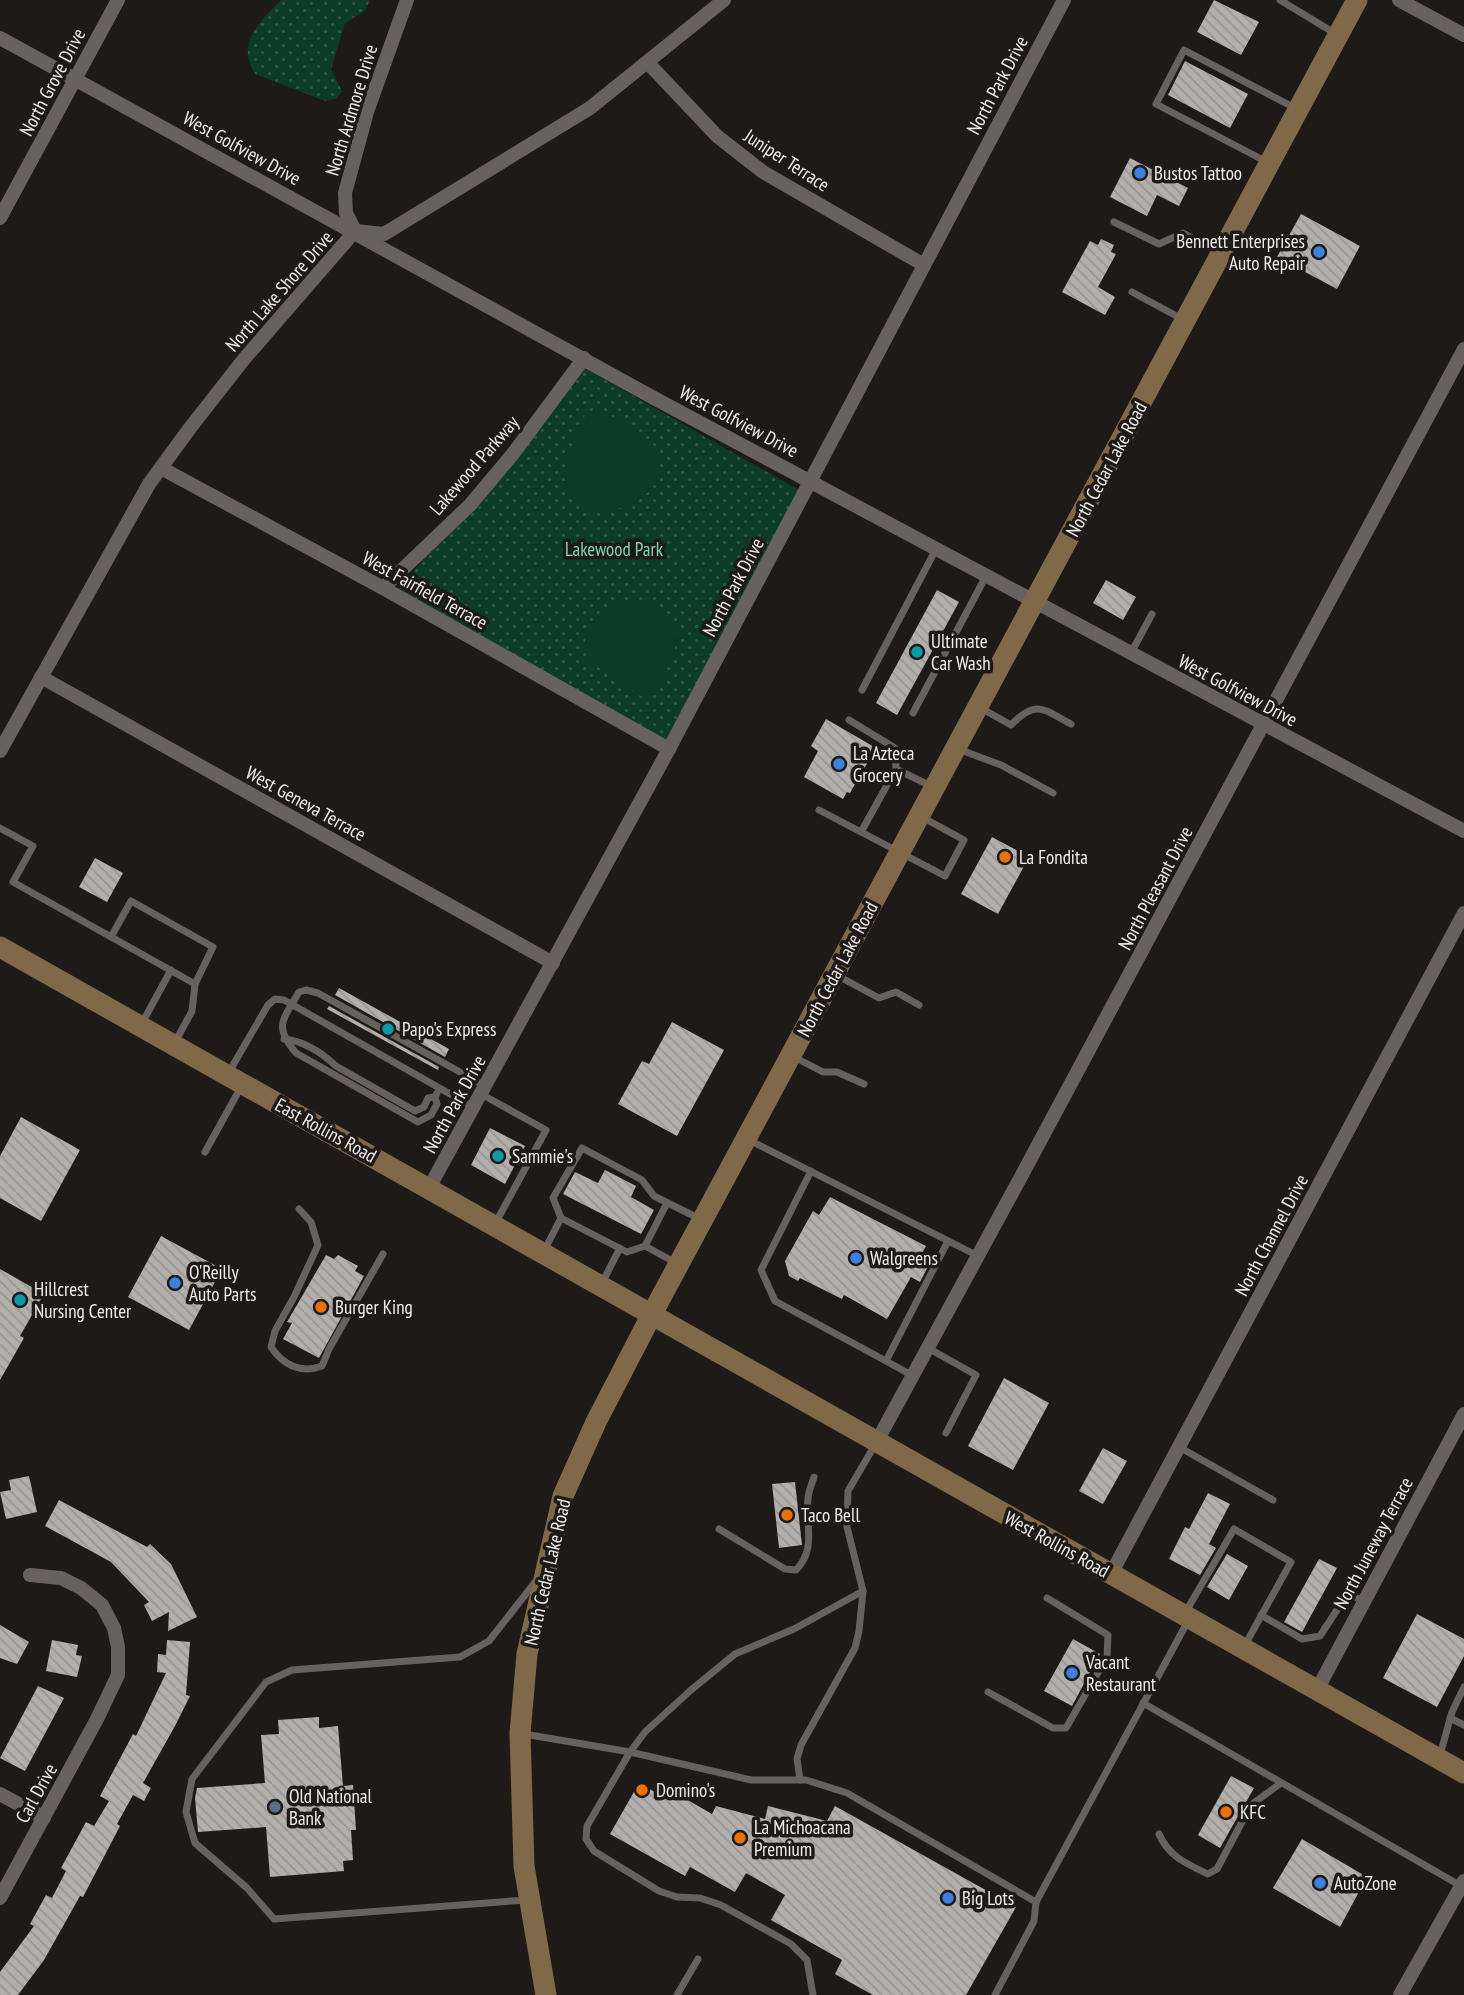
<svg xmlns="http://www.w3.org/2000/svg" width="1464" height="1995" font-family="'PT Sans Narrow',sans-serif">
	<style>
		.park { fill: url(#park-dots) }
		.pitch { fill: #0b3c27 }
		.building { fill: url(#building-back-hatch) }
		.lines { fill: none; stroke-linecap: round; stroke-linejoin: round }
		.lane { stroke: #67625f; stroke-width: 7 }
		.street { stroke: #67625f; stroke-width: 14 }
		.secondary { stroke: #806948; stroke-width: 21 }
		.shop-dot { fill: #3f7fe0; stroke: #1e1a18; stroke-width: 2.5 }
		.culture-dot { fill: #0f9aa8; stroke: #1e1a18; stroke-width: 2.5 }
		.food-dot { fill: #e8710a; stroke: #1e1a18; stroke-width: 2.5 }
		.service-dot { fill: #5c6f8a; stroke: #1e1a18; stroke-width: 2.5 }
		.labels { text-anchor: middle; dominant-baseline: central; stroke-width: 7; stroke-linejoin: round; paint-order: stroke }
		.street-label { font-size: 19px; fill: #f0eeec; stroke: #1e1a18 }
		.poi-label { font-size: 19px; fill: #f0eeec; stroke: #1e1a18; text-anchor: start }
		.park-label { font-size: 19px; fill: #80d7aa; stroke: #1e1a18 }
	</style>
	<defs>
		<pattern id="park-dots" width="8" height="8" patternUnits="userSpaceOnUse" patternTransform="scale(1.75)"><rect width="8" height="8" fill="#0b3c27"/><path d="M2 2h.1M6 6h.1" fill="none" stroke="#2f5846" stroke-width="1.8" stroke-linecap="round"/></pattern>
		<pattern id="building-back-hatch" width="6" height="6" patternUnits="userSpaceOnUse" patternTransform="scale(1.75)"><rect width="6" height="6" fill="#b3afab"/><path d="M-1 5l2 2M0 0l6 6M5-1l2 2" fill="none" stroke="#989592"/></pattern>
	</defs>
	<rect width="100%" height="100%" fill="#1e1a18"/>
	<g class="park">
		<path d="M281,0H370L365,11L345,23L331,69L342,91L336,99L325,101L255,74C235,42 261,21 281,0Z"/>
		<polygon points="579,365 804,493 672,744 398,591"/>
	</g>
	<g class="pitch">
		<path d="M597,408C615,419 643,430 654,449C687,505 558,544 565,470C566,457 580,429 585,415Z"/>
		<path d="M626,600C655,600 674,609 678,640L659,690L651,696H641L590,662L585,650V633L596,616L608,605Z"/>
	</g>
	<g class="building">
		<polygon points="1214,0 1259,22 1241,55 1197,32"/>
		<polygon points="1185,61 1248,94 1230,128 1168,95"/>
		<polygon points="1130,158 1188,188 1179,206 1157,195 1147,216 1110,197"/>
		<polygon points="1301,214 1360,246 1337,289 1277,257"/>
		<polygon points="1101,239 1114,245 1111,252 1116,254 1098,287 1115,297 1105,315 1062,292 1090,241 1098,245"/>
		<polygon points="1106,580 1136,597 1123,620 1093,603"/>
		<polygon points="937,590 959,602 897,715 876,703"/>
		<polygon points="826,719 876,748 850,793 847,792 843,799 804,777 818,751 811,746"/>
		<polygon points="992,837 1029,857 998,914 961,894"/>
		<polygon points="95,858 123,873 107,902 79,887"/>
		<polygon points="339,988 449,1049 445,1057 335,995"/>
		<polygon points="329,1006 439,1067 438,1070 327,1009"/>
		<polygon points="672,1022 724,1050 677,1136 618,1104 642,1061 649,1064"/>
		<polygon points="21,1117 80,1150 41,1221 0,1198 0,1156"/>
		<polygon points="490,1128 525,1146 505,1184 471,1165"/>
		<polygon points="605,1170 636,1186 631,1197 654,1210 641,1234 563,1194 575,1172 598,1183"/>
		<polygon points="830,1197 926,1246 921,1255 931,1261 920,1282 911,1277 887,1319 844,1295 842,1299 800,1278 798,1281 789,1276 785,1261 813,1211 819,1215"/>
		<polygon points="161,1236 222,1269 189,1330 128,1297"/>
		<polygon points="326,1255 334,1259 338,1255 358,1266 355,1271 364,1276 319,1358 283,1339 292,1323 287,1322"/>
		<polygon points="0,1269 44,1294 20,1336 24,1338 0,1380"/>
		<polygon points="1004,1378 1049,1403 1013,1470 968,1446"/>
		<polygon points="1103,1448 1127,1461 1103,1504 1079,1491"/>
		<polygon points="29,1476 37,1512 6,1519 0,1492 11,1490 9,1480"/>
		<polygon points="795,1482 802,1545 779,1548 772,1484"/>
		<polygon points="1208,1493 1230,1504 1209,1544 1216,1548 1200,1575 1169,1559 1185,1527 1189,1529"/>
		<polygon points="59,1500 147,1547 150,1544 171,1564 197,1617 168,1631 169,1612 152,1621 144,1605 149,1602 111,1562 45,1526"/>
		<polygon points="1227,1554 1248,1566 1229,1600 1207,1587"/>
		<polygon points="1319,1559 1337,1568 1302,1632 1284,1622"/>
		<polygon points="1417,1614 1464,1639 1464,1656 1437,1707 1383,1678"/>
		<polygon points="0,1625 29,1642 17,1664 0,1658"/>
		<polygon points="1073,1639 1100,1654 1072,1706 1044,1691"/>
		<polygon points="52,1640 78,1645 76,1655 82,1656 77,1677 46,1671"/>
		<polygon points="167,1640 190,1642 186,1695 190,1696 175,1726 143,1783 151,1788 144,1801 133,1795 117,1824 120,1826 83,1897 80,1896 44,1960 18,1995 0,1995 0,1972 34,1926 30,1924 46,1895 52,1898 66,1871 61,1868 86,1822 94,1826 109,1801 100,1796 133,1734 136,1736 166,1673 157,1672 158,1654 166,1655"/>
		<polygon points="38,1686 64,1698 25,1771 0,1758"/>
		<polygon points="319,1717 319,1728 338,1726 343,1786 353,1785 356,1830 351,1830 353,1860 343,1861 344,1871 270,1877 266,1827 198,1832 195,1798 197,1788 265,1783 261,1735 279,1734 278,1720"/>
		<polygon points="1231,1776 1254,1788 1220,1848 1198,1835"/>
		<polygon points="639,1783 667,1799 672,1791 712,1814 716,1806 765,1819 768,1806 827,1821 835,1806 1016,1907 966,1995 873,1995 835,1974 842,1960 771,1920 785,1895 746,1873 735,1892 690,1867 685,1876 610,1834"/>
		<polygon points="1302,1839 1367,1877 1340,1927 1273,1888"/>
	</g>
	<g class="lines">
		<g class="lane">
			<polyline points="1280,0 1336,34"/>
			<polyline points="1267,162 1156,104 1184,50 1295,108"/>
			<polyline points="1114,222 1159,244 1183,233 1218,252"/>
			<polyline points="1132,292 1182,319"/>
			<polyline points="1131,653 1152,614"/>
			<polyline points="862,690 936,549"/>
			<path d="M979,707L1011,725C1036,699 1043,709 1071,724"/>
			<polyline points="913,713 986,576"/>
			<polyline points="849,720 895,748 896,769 931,786"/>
			<polyline points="958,749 1001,765 1053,793"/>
			<polyline points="819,810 945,876 964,840 920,816"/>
			<polyline points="0,828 33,846 13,882 195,984"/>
			<polyline points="861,832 896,769"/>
			<polyline points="111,937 131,901 213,947 195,984 192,1011 174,1044"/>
			<polyline points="838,976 879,998 896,992 919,1005"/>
			<polyline points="141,1025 171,970"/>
			<path d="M284,1039C304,1041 321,1052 336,1066L415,1111L424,1107L428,1098L435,1097L437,1093"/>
			<polyline points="794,1057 823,1072 837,1072 864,1084"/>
			<polyline points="229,1072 268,1005 275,999 284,1000 473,1107"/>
			<polyline points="481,1094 546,1130 495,1224"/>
			<path d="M435,1097L437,1104L431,1115L418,1122L296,1053C273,1026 283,1020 299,992L306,990L318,993L485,1086"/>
			<polyline points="747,1139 978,1256"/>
			<polyline points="205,1152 241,1087"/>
			<polyline points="811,1171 761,1270 775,1301 886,1361"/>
			<path d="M299,1209L311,1222L318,1245L294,1297L275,1331L271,1347C283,1365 301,1374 322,1366L329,1349L383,1254"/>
			<polyline points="561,1218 627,1252 645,1246 676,1263"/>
			<polyline points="645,1246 667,1203"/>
			<polyline points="544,1251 561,1218 553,1198 582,1148 642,1180 654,1196 702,1220"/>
			<polyline points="601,1285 620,1248"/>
			<polyline points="928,1348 976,1375 946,1433"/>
			<polyline points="913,1376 886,1361 948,1241"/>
			<polyline points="1179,1447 1273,1500"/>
			<path d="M719,1529L785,1569L796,1570C817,1549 805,1524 808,1499C808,1492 812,1484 814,1477"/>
			<polyline points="1185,1613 1234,1529 1291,1562 1245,1645"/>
			<polyline points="1261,1615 1302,1639 1320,1636 1348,1593 1364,1602"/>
			<polyline points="988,1692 1053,1728 1066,1728 1107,1657 1108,1635 1047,1598"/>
			<polyline points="1143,1703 1461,1886"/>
			<polyline points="1450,1718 1464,1725"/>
			<polyline points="524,1734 630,1752 751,1780 806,1780 847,1793 1036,1902 1189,1619"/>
			<polyline points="1440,1755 1452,1712 1464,1687"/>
			<polyline points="800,1780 797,1759 801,1745 855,1648 859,1631 863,1591"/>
			<path d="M1159,1834C1169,1857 1187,1864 1208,1874L1217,1869L1251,1805L1281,1783"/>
			<polyline points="526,1900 274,1919 247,1888 195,1843 186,1812 192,1779 266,1682 292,1670 460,1657 489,1641 536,1581"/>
			<polyline points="677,1995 698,1959"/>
			<polyline points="813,1995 807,1960 791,1944 721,1905 700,1898 677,1897 659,1891 594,1851 586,1839 587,1826 630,1752 645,1732 691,1690 735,1654 794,1629 863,1591 847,1527 848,1491 876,1443"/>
			<polyline points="995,1995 1034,1921 1036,1902"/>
		</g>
		<g class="street">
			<polyline points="1399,0 1464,35"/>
			<polyline points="0,38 652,397 1464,831"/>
			<polyline points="648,63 717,136 763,172 924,265"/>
			<polyline points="0,218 118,0"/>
			<polyline points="355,231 346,213 345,193 367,112 407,0"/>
			<polyline points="161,468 383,588 669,749"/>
			<polyline points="383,588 470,505 512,455 584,358"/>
			<polyline points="41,677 553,963"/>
			<polyline points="0,751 149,484 190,428 244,359 355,231 384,234 590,108 724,0"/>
			<polyline points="429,1188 669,749 1064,0"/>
			<polyline points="876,1443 1023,1173 1464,349"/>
			<polyline points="1111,1574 1464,913"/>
			<polyline points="1317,1690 1464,1414"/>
			<polyline points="0,1794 44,1818"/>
			<polyline points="0,1898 97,1719 118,1675 118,1647 114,1628 102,1605 81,1588 61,1578 30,1575"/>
			<polyline points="1400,1995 1464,1881"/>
		</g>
		<g class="secondary">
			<polyline points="0,947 1464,1773"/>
			<polyline points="546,1995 524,1866 520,1733 527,1654 563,1496 596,1422 652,1314 1357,0"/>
		</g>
	</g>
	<g class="shop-dot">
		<circle cx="1140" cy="173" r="7"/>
		<circle cx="1319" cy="252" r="7"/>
		<circle cx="839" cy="764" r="7"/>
		<circle cx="856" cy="1258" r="7"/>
		<circle cx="175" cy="1283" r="7"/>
		<circle cx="1072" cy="1673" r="7"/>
		<circle cx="1320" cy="1883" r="7"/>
		<circle cx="948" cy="1898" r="7"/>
	</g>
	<g class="culture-dot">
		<circle cx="917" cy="652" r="7"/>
		<circle cx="388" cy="1029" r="7"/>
		<circle cx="498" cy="1156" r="7"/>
		<circle cx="20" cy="1300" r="7"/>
	</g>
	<g class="food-dot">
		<circle cx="1005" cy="857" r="7"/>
		<circle cx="321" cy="1307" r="7"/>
		<circle cx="787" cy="1515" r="7"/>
		<circle cx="642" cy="1790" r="7"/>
		<circle cx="1226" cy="1812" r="7"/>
		<circle cx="740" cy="1838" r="7"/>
	</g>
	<circle class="service-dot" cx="275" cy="1807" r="7"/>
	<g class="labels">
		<g class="street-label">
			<text transform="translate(52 82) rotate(-62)">North Grove Drive</text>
			<text transform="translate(997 85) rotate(-62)">North Park Drive</text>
			<text transform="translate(351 110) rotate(-73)">North Ardmore Drive</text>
			<text transform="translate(242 148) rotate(29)">West Golfview Drive</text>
			<text transform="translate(787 160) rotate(33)">Juniper Terrace</text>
			<text transform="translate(279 291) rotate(-49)">North Lake Shore Drive</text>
			<text transform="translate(739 421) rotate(28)">West Golfview Drive</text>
			<text transform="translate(474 465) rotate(-49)">Lakewood Parkway</text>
			<text transform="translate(1106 469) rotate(-62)">North Cedar Lake Road</text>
			<text transform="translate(733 587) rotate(-62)">North Park Drive</text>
			<text transform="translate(425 590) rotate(29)">West Fairfield Terrace</text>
			<text transform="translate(1238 690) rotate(28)">West Golfview Drive</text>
			<text transform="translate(306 803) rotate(29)">West Geneva Terrace</text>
			<text transform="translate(1155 888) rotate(-62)">North Pleasant Drive</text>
			<text transform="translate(837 969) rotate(-62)">North Cedar Lake Road</text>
			<text transform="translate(454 1104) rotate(-61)">North Park Drive</text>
			<text transform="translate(326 1130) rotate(29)">East Rollins Road</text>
			<text transform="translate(1271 1235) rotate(-62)">North Channel Drive</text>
			<text transform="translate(1373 1543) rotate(-62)">North Juneway Terrace</text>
			<text transform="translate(1057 1544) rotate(29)">West Rollins Road</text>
			<text transform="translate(547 1572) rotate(-77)">North Cedar Lake Road</text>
			<text transform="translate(36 1793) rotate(-61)">Carl Drive</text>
		</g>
		<g class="poi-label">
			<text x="1154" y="173">Bustos Tattoo</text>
			<text x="1305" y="241" text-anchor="end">Bennett Enterprises<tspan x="1305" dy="22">Auto Repair</tspan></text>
			<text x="931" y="641">Ultimate<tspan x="931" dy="22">Car Wash</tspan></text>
			<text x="853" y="753">La Azteca<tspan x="853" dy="22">Grocery</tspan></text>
			<text x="1019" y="857">La Fondita</text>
			<text x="402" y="1029">Papo's Express</text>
			<text x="512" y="1156">Sammie's</text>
			<text x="870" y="1258">Walgreens</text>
			<text x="189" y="1272">O'Reilly<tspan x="189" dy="22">Auto Parts</tspan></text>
			<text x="34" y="1289">Hillcrest<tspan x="34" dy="22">Nursing Center</tspan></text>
			<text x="335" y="1307">Burger King</text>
			<text x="801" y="1515">Taco Bell</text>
			<text x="1086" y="1662">Vacant<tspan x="1086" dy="22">Restaurant</tspan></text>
			<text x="656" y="1790">Domino's</text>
			<text x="289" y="1796">Old National<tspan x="289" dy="22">Bank</tspan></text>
			<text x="1240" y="1812">KFC</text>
			<text x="754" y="1827">La Michoacana<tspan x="754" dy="22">Premium</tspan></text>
			<text x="1334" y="1883">AutoZone</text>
			<text x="962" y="1898">Big Lots</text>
		</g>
		<g class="park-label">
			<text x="614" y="549">Lakewood Park</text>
		</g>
	</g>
</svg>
